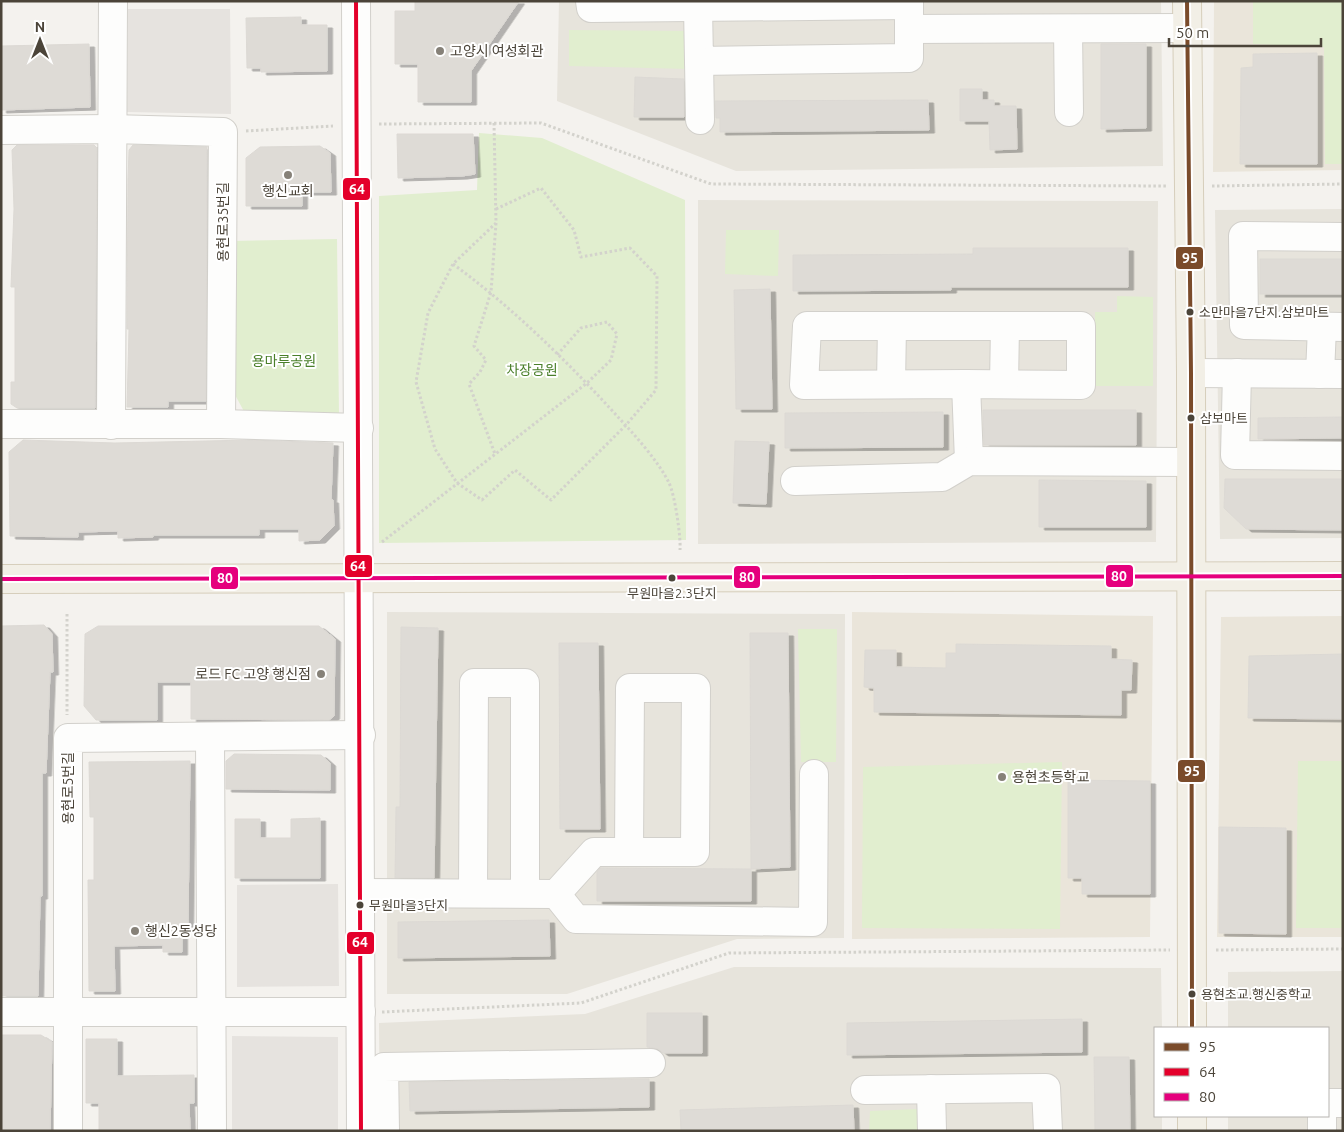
<svg xmlns="http://www.w3.org/2000/svg" width="1344" height="1132" font-family="Ubuntu,'Noto Sans KR',sans-serif">
	<style>
		.residential { fill: #e7e4dc }
		.education { fill: #eae5da }
		.green { fill: #e1eecf }
		.parking { fill: #e6e3df }
		.building { fill: #dedbd6; stroke: #dcd9d4; filter: url(#shadow) }
		.lines { fill: none; stroke-linecap: round; stroke-linejoin: round }
		.minor-casing { stroke: #d2d0cb; stroke-width: 30 }
		.major-casing { stroke: #d6cebb; stroke-width: 30 }
		.path { stroke: #d3d2cc; stroke-width: 3; stroke-dasharray: 2.5 2.5; stroke-linecap: butt }
		.minor { stroke: #fdfdfc; stroke-width: 28 }
		.major { stroke: #f2efe6; stroke-width: 28 }
		.bus-1-casing { stroke: #fff; stroke-width: 8 }
		.bus-2-casing { stroke: #fff; stroke-width: 8 }
		.bus-3-casing { stroke: #fff; stroke-width: 8 }
		.bus-1 { stroke: #7a4b2a; stroke-width: 4 }
		.bus-2 { stroke: #e4002b; stroke-width: 4 }
		.bus-3 { stroke: #e5007d; stroke-width: 4 }
		.poi-dot { fill: #868178; stroke: #fff; stroke-width: 2 }
		.bus-dot { fill: #4b4439; stroke: #fff; stroke-width: 2 }
		.labels { text-anchor: middle; dominant-baseline: central; stroke-width: 4; stroke-linejoin: round; paint-order: stroke }
		.bus-label { font-size: 13px; fill: #4b4439; stroke: #fff; text-anchor: start }
		.poi-label { font-size: 14px; fill: #4b4439; stroke: #fff; text-anchor: start }
		.street-label { font-size: 14px; fill: #4b4439; stroke: #fff }
		.park-label { font-size: 14px; fill: #4a7f2a; stroke: #fff }
		.line-badge { stroke: #fff; stroke-width: 2 }
		.badge-label { font-size: 14px; text-anchor: middle; font-weight: bold; fill: #fff }
	</style>
	<defs>
		<filter id="shadow"><feDropShadow dx="5.5" dy="3" stdDeviation="0" flood-color="#0004"/></filter>
	</defs>
	<rect width="100%" height="100%" fill="#f4f2ee"/>
	<g class="residential">
		<polygon points="559,1 1161,1 1163,166 736,171 557,101"/>
		<polygon points="698,200 1158,201 1156,542 698,544"/>
		<polygon points="1343,209 1343,538 1220,539 1215,210"/>
		<polygon points="387,612 845,614 844,938 737,939 567,994 387,994"/>
		<polygon points="734,967 1161,968 1162,1028 1155,1028 1155,1116 1162,1116 1162,1131 380,1131 379,1023 585,1014"/>
		<polygon points="1343,971 1343,1131 1228,1131 1228,1116 1328,1116 1328,1028 1228,1028 1228,972"/>
	</g>
	<g class="education">
		<polygon points="1214,1 1343,1 1343,170 1213,172"/>
		<polygon points="852,612 1153,616 1150,937 852,939"/>
		<polygon points="1343,616 1343,937 1217,937 1221,617"/>
	</g>
	<g class="green">
		<polygon points="1253,1 1343,1 1343,164 1325,164 1324,47 1253,44"/>
		<polygon points="569,30 689,31 689,69 569,66"/>
		<polygon points="479,133 542,138 685,200 686,540 379,543 379,196 477,190"/>
		<polygon points="726,230 779,230 778,276 725,274"/>
		<polygon points="337,239 339,417 246,415 228,382 231,241"/>
		<polygon points="1117,296 1153,297 1153,386 1095,386 1095,312 1117,312"/>
		<polygon points="798,629 837,629 836,762 801,762"/>
		<polygon points="1298,761 1343,761 1343,928 1296,928"/>
		<polygon points="1062,762 1060,929 862,928 863,767"/>
		<polygon points="918,1109 919,1131 869,1131 870,1111"/>
	</g>
	<g class="parking">
		<polygon points="128,9 230,9 231,114 127,112"/>
		<polygon points="338,884 339,986 237,987 237,885"/>
		<polygon points="232,1036 338,1037 338,1131 232,1131"/>
	</g>
	<g class="building">
		<polygon points="415,1 519,1 471,71 471,102 418,102 418,64 395,64 395,11 415,11"/>
		<polygon points="301,17 301,25 327,25 327,71 261,72 261,68 247,68 246,18"/>
		<polygon points="89,44 90,107 1,110 1,46"/>
		<polygon points="1101,44 1146,44 1146,128 1101,129"/>
		<polygon points="1317,53 1317,164 1240,164 1241,68 1253,67 1253,54"/>
		<polygon points="635,77 684,79 684,117 634,117"/>
		<polygon points="960,89 982,89 982,100 994,100 994,106 1016,106 1017,149 990,150 989,121 960,121"/>
		<polygon points="928,100 929,130 720,132 720,118 716,118 715,101"/>
		<polygon points="397,134 473,134 475,174 462,176 398,178"/>
		<polygon points="17,145 94,145 97,148 95,408 17,408 11,404 11,382 15,382 15,287 11,287 14,209 12,150"/>
		<polygon points="133,145 207,147 206,401 168,401 168,407 127,407 129,329 127,329 128,180 129,150"/>
		<polygon points="320,146 330,153 331,192 302,192 302,206 246,206 246,158 260,147"/>
		<polygon points="973,248 1128,248 1128,287 951,287 951,290 793,291 793,255 973,254"/>
		<rect x="1260" y="259" width="83" height="35"/>
		<polygon points="770,289 772,409 736,409 734,290"/>
		<polygon points="983,410 1136,410 1136,445 984,445"/>
		<polygon points="943,412 943,447 785,448 785,413"/>
		<polygon points="1343,417 1343,438 1258,439 1258,418"/>
		<polygon points="23,440 115,443 250,440 333,443 331,500 333,500 334,526 320,540 299,541 299,529 259,529 259,535 153,535 153,537 118,538 118,531 78,532 78,537 10,536 9,452"/>
		<polygon points="735,441 769,442 766,504 733,503"/>
		<polygon points="1225,479 1343,479 1343,530 1246,529 1224,508"/>
		<polygon points="1039,480 1146,481 1146,527 1039,527"/>
		<polygon points="44,625 52,634 53,672 50,672 46,773 42,773 42,896 40,896 38,996 1,996 1,626"/>
		<polygon points="98,626 319,626 335,639 334,716 329,720 191,719 191,682 157,682 157,720 96,720 84,706 85,634"/>
		<polygon points="401,627 438,628 434,878 395,878 396,807 400,807"/>
		<polygon points="750,633 788,633 790,867 751,869"/>
		<polygon points="559,643 598,643 600,829 560,829"/>
		<polygon points="956,644 1111,646 1111,659 1132,660 1131,690 1121,690 1121,715 874,712 874,688 864,687 865,650 896,650 896,667 946,668 946,653 956,653"/>
		<polygon points="1343,654 1343,719 1248,718 1249,656"/>
		<polygon points="234,754 321,755 330,763 330,790 226,789 226,761"/>
		<polygon points="190,761 188,924 182,924 182,952 163,952 163,945 114,946 115,991 89,991 88,880 94,880 94,817 90,817 89,762"/>
		<polygon points="1068,780 1150,781 1150,894 1082,894 1082,878 1068,878"/>
		<polygon points="320,818 320,878 235,878 235,819 260,819 260,838 291,838 291,819"/>
		<polygon points="1219,827 1286,828 1286,934 1219,933"/>
		<polygon points="600,868 751,869 751,901 597,901 597,872"/>
		<polygon points="549,920 550,956 398,958 398,922"/>
		<polygon points="647,1013 702,1013 702,1053 663,1053 658,1049 647,1047"/>
		<polygon points="1082,1019 1082,1052 847,1055 847,1023"/>
		<polygon points="1,1035 41,1035 52,1042 50,1131 1,1131"/>
		<polygon points="86,1039 117,1039 117,1076 194,1075 194,1103 189,1103 190,1131 99,1131 99,1103 86,1103"/>
		<polygon points="1094,1057 1129,1057 1130,1131 1095,1131"/>
		<polygon points="649,1079 649,1107 410,1111 409,1082"/>
		<polygon points="853,1105 854,1131 681,1131 680,1110"/>
	</g>
	<g class="lines">
		<defs>
			<g id="minor">
				<polyline points="356,1 361,1131"/>
				<polyline points="590,1 591,8 909,5"/>
				<polyline points="909,1 909,29 1187,28"/>
				<polyline points="698,7 699,61 909,58 909,29"/>
				<polyline points="1068,29 1069,112"/>
				<polyline points="699,61 700,120"/>
				<polyline points="1,130 111,129 223,132 221,424 1,424"/>
				<polyline points="1343,237 1243,236 1244,325 1343,327"/>
				<polyline points="1191,373 1343,374"/>
				<polyline points="1237,373 1235,455 1343,456"/>
				<polyline points="1320,374 1322,327"/>
				<polyline points="891,384 892,326"/>
				<polyline points="966,384 804,385 807,326 1081,326 1081,385 966,384 969,461"/>
				<polyline points="1004,384 1005,326"/>
				<polyline points="221,424 359,428"/>
				<polyline points="111,425 113,1"/>
				<polyline points="795,481 942,477 969,461 1191,462"/>
				<polyline points="210,738 212,1131"/>
				<polyline points="362,893 556,894 594,852 695,852 696,688 630,688 629,852"/>
				<polyline points="473,893 474,683 525,683 525,893"/>
				<polyline points="556,894 576,919 813,922 814,774"/>
				<polyline points="1,1012 361,1012"/>
				<polyline points="931,1089 932,1131"/>
				<polyline points="865,1090 1046,1088 1048,1131"/>
				<polyline points="1328,1103 1343,1103"/>
				<polyline points="1322,1116 1322,1131"/>
				<polyline points="68,1131 68,738 361,735"/>
				<polyline points="385,1131 384,1067 651,1063"/>
			</g>
			<g id="major">
				<polyline points="1187,1 1191,373 1192,1028"/>
				<polyline points="1,579 1343,576"/>
				<polyline points="1192,1116 1192,1131"/>
			</g>
		</defs>
		<use href="#minor" class="minor-casing"/>
		<use href="#major" class="major-casing"/>
		<g class="path">
			<polyline points="494,123 496,223 491,292 474,346 486,360 480,372 469,384 495,454"/>
			<polyline points="379,124 541,123 711,184 1167,186"/>
			<polyline points="246,131 333,126"/>
			<polyline points="1212,186 1343,184"/>
			<polyline points="496,209 541,188 574,230 581,257 630,248 657,276 656,390 626,425 551,500 515,470 482,500 457,483 435,449 416,382 428,313 453,264 496,223"/>
			<path d="M453,264C513,308 567,361 618,417C634,434 659,462 669,483C675,495 681,537 680,550"/>
			<polyline points="382,542 587,383 611,360 617,334 607,322 581,328 557,355"/>
			<polyline points="67,614 67,715"/>
			<polyline points="1216,950 1343,949"/>
			<polyline points="382,1012 581,1003 729,953 1170,950"/>
		</g>
		<use href="#minor" class="minor"/>
		<use href="#major" class="major"/>
		<defs>
			<polyline id="bus-1" points="1187,1 1191,373 1192,1028"/>
			<polyline id="bus-2" points="356,1 361,1131"/>
			<polyline id="bus-3" points="1,579 1343,576"/>
		</defs>
		<use href="#bus-1" class="bus-1-casing"/>
		<use href="#bus-2" class="bus-2-casing"/>
		<use href="#bus-3" class="bus-3-casing"/>
		<use href="#bus-1" class="bus-1"/>
		<use href="#bus-2" class="bus-2"/>
		<use href="#bus-3" class="bus-3"/>
	</g>
	<g class="poi-dot">
		<circle cx="440" cy="51" r="5"/>
		<circle cx="288" cy="175" r="5"/>
		<circle cx="321" cy="674" r="5"/>
		<circle cx="1002" cy="777" r="5"/>
		<circle cx="135" cy="931" r="5"/>
	</g>
	<g class="bus-dot">
		<circle cx="1190" cy="312" r="4.5"/>
		<circle cx="1191" cy="418" r="4.5"/>
		<circle cx="672" cy="578" r="4.5"/>
		<circle cx="360" cy="905" r="4.5"/>
		<circle cx="1192" cy="994" r="4.5"/>
	</g>
	<g class="labels">
		<g class="bus-label">
			<text x="1199" y="312">소만마을7단지.삼보마트</text>
			<text x="1200" y="418">삼보마트</text>
			<text x="672" y="593" text-anchor="middle">무원마을2.3단지</text>
			<text x="369" y="905">무원마을3단지</text>
			<text x="1201" y="994">용현초교.행신중학교</text>
		</g>
		<g class="poi-label">
			<text x="450" y="51">고양시 여성회관</text>
			<text x="288" y="191" text-anchor="middle">행신교회</text>
			<text x="311" y="674" text-anchor="end">로드 FC 고양 행신점</text>
			<text x="1012" y="777">용현초등학교</text>
			<text x="145" y="931">행신2동성당</text>
		</g>
		<g class="street-label">
			<text transform="translate(223 222) rotate(-90)">용현로35번길</text>
			<text transform="translate(68 788) rotate(-90)">용현로5번길</text>
		</g>
		<g class="park-label">
			<text x="284" y="361">용마루공원</text>
			<text x="532" y="370">차장공원</text>
		</g>
	</g>
	<g class="line-badge">
		<rect x="342" y="177" width="29" height="24" rx="5" fill="#e4002b"/>
		<rect x="1175" y="246" width="29" height="24" rx="5" fill="#7a4b2a"/>
		<rect x="344" y="554" width="29" height="24" rx="5" fill="#e4002b"/>
		<rect x="1105" y="564" width="29" height="24" rx="5" fill="#e5007d"/>
		<rect x="733" y="565" width="28" height="24" rx="5" fill="#e5007d"/>
		<rect x="210" y="566" width="29" height="24" rx="5" fill="#e5007d"/>
		<rect x="1177" y="759" width="29" height="24" rx="5" fill="#7a4b2a"/>
		<rect x="346" y="931" width="29" height="24" rx="5" fill="#e4002b"/>
	</g>
	<g class="badge-label">
		<text x="357" y="194">64</text>
		<text x="1190" y="263">95</text>
		<text x="358" y="571">64</text>
		<text x="1119" y="581">80</text>
		<text x="747" y="582">80</text>
		<text x="225" y="583">80</text>
		<text x="1192" y="776">95</text>
		<text x="360" y="947">64</text>
	</g>
	<rect width="1344" height="1132" fill="none" stroke="#4b4439" stroke-width="5"/>
	<rect x="1154" y="1027" width="175" height="90" fill="#ffffff" stroke="#b7b4b0"/>
	<rect x="1164" y="1043" width="25" height="8" fill="#7a4b2a" stroke="#b7b4b0"/>
	<text x="1199" y="1052" font-size="15" fill="#4b4439">95</text>
	<rect x="1164" y="1068" width="25" height="8" fill="#e4002b" stroke="#b7b4b0"/>
	<text x="1199" y="1077" font-size="15" fill="#4b4439">64</text>
	<rect x="1164" y="1093" width="25" height="8" fill="#e5007d" stroke="#b7b4b0"/>
	<text x="1199" y="1102" font-size="15" fill="#4b4439">80</text>
	<g transform="translate(40 40)" stroke="#ffffff" stroke-width="4" paint-order="stroke">
	<path d="M0-4L9 19L0 12L-9 19Z" fill="#4b4439"/>
	<text y="-8" font-size="14" font-weight="bold" text-anchor="middle" fill="#4b4439">N</text>
	</g>
	<path d="M1169 38v8h152v-8" fill="none" stroke="#4b4439" stroke-width="2.5"/>
	<text x="1176" y="38" font-size="15" fill="#4b4439" stroke="#ffffff" stroke-width="4" paint-order="stroke">50 m</text>
</svg>
